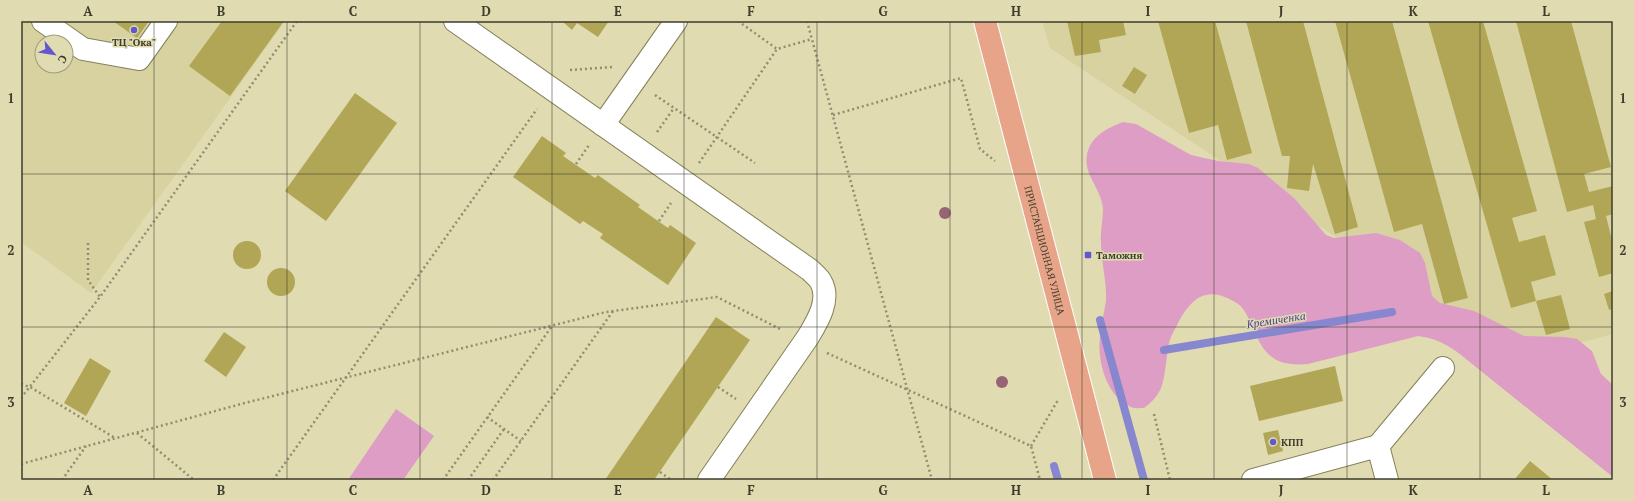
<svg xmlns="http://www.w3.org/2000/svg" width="1634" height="501" font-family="'PT Serif',serif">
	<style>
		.built { fill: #d8d2a0; fill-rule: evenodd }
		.green { fill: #dd9dc4 }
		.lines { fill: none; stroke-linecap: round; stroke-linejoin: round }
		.stream { stroke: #8687ce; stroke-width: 8 }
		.building { fill: #b0a655 }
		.minor-casing { stroke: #848059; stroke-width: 24 }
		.major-casing { stroke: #fff; stroke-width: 24 }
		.path { stroke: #918e70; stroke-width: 2.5; stroke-dasharray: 2 3; stroke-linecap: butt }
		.minor { stroke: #fff; stroke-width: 22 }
		.major { stroke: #e8a488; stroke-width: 22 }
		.tree { fill: #976476 }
		.grid { fill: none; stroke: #3e3d2c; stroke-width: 1; stroke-opacity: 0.55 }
		.poi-dot { fill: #6157cf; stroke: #e0dbb1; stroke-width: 1.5 }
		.labels { text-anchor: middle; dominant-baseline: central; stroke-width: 3; stroke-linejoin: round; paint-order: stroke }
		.poi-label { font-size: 10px; font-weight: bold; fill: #3e3d2c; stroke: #e0dbb1; text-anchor: start }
		.street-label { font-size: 10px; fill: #3e3d2c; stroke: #e0dbb1 }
		.water-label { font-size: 11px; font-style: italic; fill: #474195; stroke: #e0dbb1 }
		.neatline { fill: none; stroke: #3e3d2c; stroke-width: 1.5 }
		.grid-label { font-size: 13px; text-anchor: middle; font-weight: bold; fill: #3e3d2c }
	</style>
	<rect width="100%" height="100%" fill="#e0dbb1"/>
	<g class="built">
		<path d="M21,21H285L91,293L21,242ZM42,42H66V66H42Z"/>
		<polygon points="1042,21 1613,21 1613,334 1520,359 1050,48"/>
	</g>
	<g class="green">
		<path d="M1123,122L1136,124L1191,155L1218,161L1249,164L1258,168L1295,199L1326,235L1334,238L1376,233L1400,240L1420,253L1425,263L1432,296L1440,303L1474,311L1524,336L1565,337L1577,339L1592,351L1601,374L1613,385V477L1461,355C1447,344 1435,338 1418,336L1308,364C1273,367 1263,354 1251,323C1247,315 1243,306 1235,302C1208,286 1193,296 1179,321C1176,328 1171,335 1169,343C1166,357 1166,374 1161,388C1157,397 1151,403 1144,408C1139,408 1133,409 1129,406C1106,395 1097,360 1100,337C1101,325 1104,313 1106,301C1107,281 1101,262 1101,243C1100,232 1103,220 1103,209C1102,189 1083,175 1087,155C1090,137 1107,128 1123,122Z"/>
		<polygon points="396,409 434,436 403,480 348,480"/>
	</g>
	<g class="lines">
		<g class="stream">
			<polyline points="1100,320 1144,480"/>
			<polyline points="1164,350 1392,312"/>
			<polyline points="1054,466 1058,480"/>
		</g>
	</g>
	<g class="building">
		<polygon points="113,21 149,21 137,38"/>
		<polygon points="222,21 284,21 230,96 189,66"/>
		<polygon points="562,21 609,21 598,37 577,23 572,30"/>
		<polygon points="1067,21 1123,21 1126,35 1099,40 1101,52 1075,56"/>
		<polygon points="1158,21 1215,21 1252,153 1227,160 1218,125 1189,133"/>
		<polygon points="1246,21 1303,21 1358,227 1335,234 1313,164 1309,191 1287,188 1290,156 1282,156"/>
		<polygon points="1335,21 1392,21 1468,298 1444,304 1422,224 1394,232"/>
		<polygon points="1428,21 1483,21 1537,211 1512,218 1519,242 1545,235 1556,275 1531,282 1536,301 1511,308"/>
		<polygon points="1516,21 1571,21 1611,167 1584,174 1589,192 1613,186 1613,214 1606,216 1611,236 1613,236 1613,273 1599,277 1584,222 1596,219 1593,205 1567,212"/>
		<polygon points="1134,67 1147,75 1135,94 1122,86"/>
		<polygon points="355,93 397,123 326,221 285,191"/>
		<polygon points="542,136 566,153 563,156 595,178 598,175 640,205 638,207 668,228 670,225 696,243 668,285 600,238 603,234 583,221 580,224 513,177"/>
		<circle cx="247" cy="255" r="14"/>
		<circle cx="281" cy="282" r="14"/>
		<polygon points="1613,291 1613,309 1609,310 1604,294"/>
		<polygon points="1561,295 1570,329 1546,335 1536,301"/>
		<polygon points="716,317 750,340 654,480 605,480"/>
		<polygon points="224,332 246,347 226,377 204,361"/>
		<polygon points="90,358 111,371 86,416 64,403"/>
		<polygon points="1335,366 1343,401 1259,421 1250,386"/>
		<polygon points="1278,430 1283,451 1268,455 1263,433"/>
		<polygon points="1530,461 1553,480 1514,480"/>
	</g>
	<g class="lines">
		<defs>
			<g id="minor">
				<polyline points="43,21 83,49 139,59 166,21"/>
				<path d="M455,21L810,270C814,274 819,278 821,282C831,300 817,322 808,337L709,480"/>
				<polyline points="603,125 676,21"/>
				<polyline points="1378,446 1443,368"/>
				<polyline points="1253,480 1378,446 1387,480"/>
			</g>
			<g id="major">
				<path id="s1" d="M985,21L1105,480"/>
			</g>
		</defs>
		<use href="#minor" class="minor-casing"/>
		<use href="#major" class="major-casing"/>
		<g class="path">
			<polyline points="738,21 777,49"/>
			<polyline points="807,21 932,480"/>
			<polyline points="570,70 613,67"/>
			<polyline points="655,95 755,163"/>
			<polyline points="833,115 961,78 980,149 995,161"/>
			<polyline points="657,132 674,108"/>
			<polyline points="699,163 777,49 812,39"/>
			<polyline points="576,164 589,145"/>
			<polyline points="659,221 671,203"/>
			<polyline points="88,243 88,280 100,297"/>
			<polyline points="827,353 1031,446 1040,480"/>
			<polyline points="21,384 30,387 115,438"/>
			<polyline points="718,387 736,399"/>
			<polyline points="21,398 100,297 297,21"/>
			<polyline points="1154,414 1170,480"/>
			<polyline points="487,417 521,441"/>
			<polyline points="137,433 194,480"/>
			<polyline points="1031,446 1058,400"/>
			<polyline points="21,464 241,404 606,312 717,297 782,330"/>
			<polyline points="660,472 671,480"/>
			<polyline points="62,480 86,446"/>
			<polyline points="273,480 537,109"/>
			<polyline points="443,480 552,326"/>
			<polyline points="468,480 504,429"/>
			<polyline points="493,480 613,311"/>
		</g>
		<use href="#minor" class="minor"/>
		<use href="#major" class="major"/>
	</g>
	<g class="tree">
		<circle cx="945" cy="213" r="6"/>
		<circle cx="1002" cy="382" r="6"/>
	</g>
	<path class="grid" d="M154,21V480M287,21V480M420,21V480M552,21V480M684,21V480M817,21V480M950,21V480M1082,21V480M1214,21V480M1347,21V480M1480,21V480M21,174H1613M21,327H1613"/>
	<g class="poi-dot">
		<circle cx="134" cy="30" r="4"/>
		<rect x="1084" y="251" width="8" height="8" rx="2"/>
		<circle cx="1273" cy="442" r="4"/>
	</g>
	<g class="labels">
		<g class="poi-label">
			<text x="134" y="42" text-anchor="middle">ТЦ "Ока"</text>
			<text x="1096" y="255">Таможня</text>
			<text x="1281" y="442">КПП</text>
		</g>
		<g class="street-label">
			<text stroke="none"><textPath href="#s1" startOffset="237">ПРИСТАНЦИОННАЯ УЛИЦА</textPath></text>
		</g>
		<g class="water-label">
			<text transform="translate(1276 320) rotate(-9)">Кремиченка</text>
		</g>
	</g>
	<rect width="1634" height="501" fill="none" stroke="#e0dbb1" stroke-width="44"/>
	<g transform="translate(54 54) rotate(120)"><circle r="19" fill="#e0dbb1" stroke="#9f9c7c"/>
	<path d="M0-3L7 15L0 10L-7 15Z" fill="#6157cf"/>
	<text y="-6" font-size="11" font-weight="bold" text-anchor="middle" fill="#3e3d2c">С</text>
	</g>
	<rect x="22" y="22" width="1590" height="457" class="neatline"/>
	<g class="grid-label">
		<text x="88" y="16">A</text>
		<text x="221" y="16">B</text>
		<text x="353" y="16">C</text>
		<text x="486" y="16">D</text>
		<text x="618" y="16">E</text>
		<text x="751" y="16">F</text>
		<text x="883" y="16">G</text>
		<text x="1016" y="16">H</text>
		<text x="1148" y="16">I</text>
		<text x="1281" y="16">J</text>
		<text x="1413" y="16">K</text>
		<text x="1546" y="16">L</text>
		<text x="11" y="103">1</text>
		<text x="1623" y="103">1</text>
		<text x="11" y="255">2</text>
		<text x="1623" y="255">2</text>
		<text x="11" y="407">3</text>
		<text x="1623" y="407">3</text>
		<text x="88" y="495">A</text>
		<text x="221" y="495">B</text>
		<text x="353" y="495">C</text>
		<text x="486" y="495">D</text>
		<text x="618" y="495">E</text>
		<text x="751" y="495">F</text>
		<text x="883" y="495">G</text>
		<text x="1016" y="495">H</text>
		<text x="1148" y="495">I</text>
		<text x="1281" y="495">J</text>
		<text x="1413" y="495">K</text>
		<text x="1546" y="495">L</text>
	</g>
</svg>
